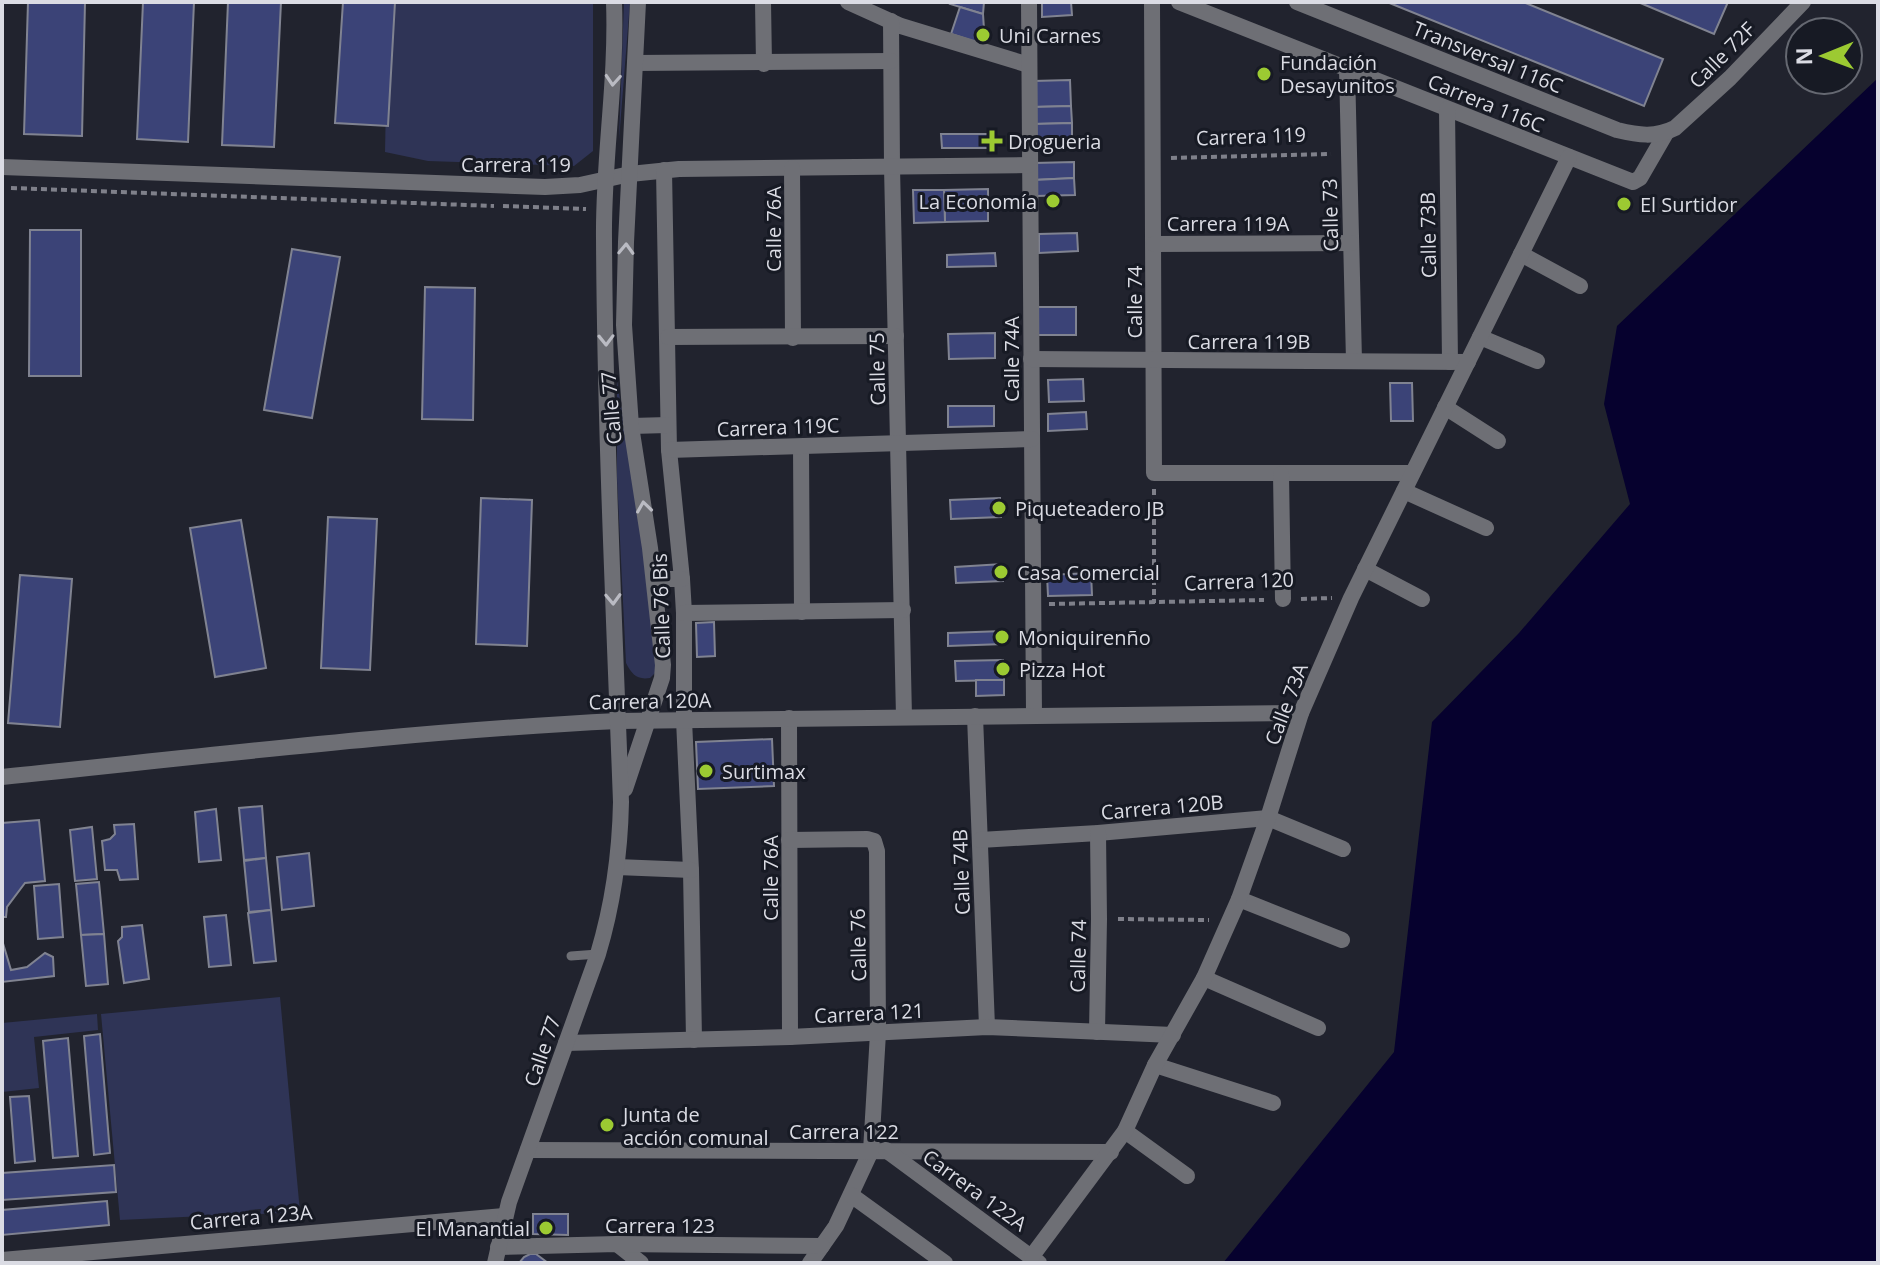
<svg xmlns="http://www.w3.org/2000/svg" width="1880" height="1265" font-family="'Open Sans',sans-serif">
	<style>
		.green { fill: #2f3456 }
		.water { fill: #06012e }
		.building { fill: #3b4377; stroke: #808391; stroke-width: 2 }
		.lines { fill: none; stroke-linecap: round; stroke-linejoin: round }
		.path { stroke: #7f808a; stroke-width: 4; stroke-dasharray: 6 4; stroke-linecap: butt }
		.service { stroke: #6e6f75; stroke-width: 9 }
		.minor { stroke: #6e6f75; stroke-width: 16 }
		.tertiary { stroke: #6e6f75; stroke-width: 16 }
		.oneway { stroke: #babbc3 }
		.poi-dot { fill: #9cca32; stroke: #171a24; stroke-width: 3 }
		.labels { text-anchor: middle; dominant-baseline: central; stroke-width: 6; stroke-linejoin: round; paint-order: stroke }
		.poi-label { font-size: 20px; fill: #dbdce4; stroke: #171a24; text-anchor: start }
		.street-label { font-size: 20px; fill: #dbdce4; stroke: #171a24 }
	</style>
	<rect width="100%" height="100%" fill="#21232e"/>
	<g class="green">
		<polygon points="388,2 593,2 593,151 574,166 428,161 385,152"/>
		<polygon points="624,2 630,2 619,140"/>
		<path d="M617,381L643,545L657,671L650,678C636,680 632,674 626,663L617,478Z"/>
		<polygon points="280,997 300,1212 260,1214 261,1209 249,1210 247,1214 120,1220 101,1014"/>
		<polygon points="97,1014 98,1030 34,1037 39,1088 2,1092 2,1023"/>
	</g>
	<polygon class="water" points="1878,78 1878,1263 1223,1263 1394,1052 1432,722 1519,633 1630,504 1604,404 1617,326"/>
	<g class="building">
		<polygon points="28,2 85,2 82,136 24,134"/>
		<polygon points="143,2 194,2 188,142 137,139"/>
		<polygon points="228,2 281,2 274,147 222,145"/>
		<polygon points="343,2 395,2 388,126 335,123"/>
		<polygon points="951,2 984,2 983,14 950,4"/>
		<polygon points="1042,2 1071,2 1072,15 1042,17"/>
		<polygon points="1387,2 1523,2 1663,59 1644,106"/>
		<polygon points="1638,2 1728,2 1714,34"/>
		<polygon points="960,7 983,14 985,45 951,34"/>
		<polygon points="1070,80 1071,106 1033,107 1033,81"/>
		<polygon points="1071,106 1072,123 1034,124 1033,107"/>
		<polygon points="1072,123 1072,141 1035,142 1034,124"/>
		<polygon points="941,134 991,134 991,148 942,148"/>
		<polygon points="1074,162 1074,178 1034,180 1034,163"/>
		<polygon points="1074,178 1075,195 1035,196 1034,180"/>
		<polygon points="988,189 988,221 945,222 944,190"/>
		<polygon points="913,190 944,190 945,222 914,223"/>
		<polygon points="30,230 81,230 81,376 29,376"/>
		<polygon points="1077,233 1078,251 1039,253 1039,234"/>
		<polygon points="292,249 340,257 312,418 264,410"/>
		<polygon points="995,253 996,266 947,267 947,255"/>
		<polygon points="425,287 475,288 473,420 422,419"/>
		<rect x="1038" y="307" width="38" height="28"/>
		<polygon points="995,333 995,358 949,359 948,334"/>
		<polygon points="1083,379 1084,401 1049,402 1048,380"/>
		<polygon points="1390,383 1412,383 1413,421 1391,421"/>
		<polygon points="948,406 994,406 994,426 948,427"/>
		<polygon points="1086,412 1087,429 1048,431 1048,414"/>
		<polygon points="481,498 532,500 527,646 476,644"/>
		<polygon points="1000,498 1001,517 951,519 950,500"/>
		<polygon points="328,517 377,519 370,670 321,668"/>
		<polygon points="241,520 266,668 215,677 190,528"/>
		<polygon points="1002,564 1003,581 956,583 955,567"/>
		<polygon points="1091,573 1092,595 1048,596 1047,575"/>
		<polygon points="20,575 72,579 60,727 8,723"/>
		<polygon points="714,622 715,656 697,657 696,623"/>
		<polygon points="1003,631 1004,644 948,646 948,633"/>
		<polygon points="1003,660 1004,680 956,681 955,661"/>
		<polygon points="976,680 1004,680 1004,695 976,696"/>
		<polygon points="772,739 774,786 698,789 696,742"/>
		<polygon points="262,806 266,858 244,860 239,808"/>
		<polygon points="216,809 221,860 199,862 195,812"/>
		<polygon points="39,820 45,881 25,883 7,907 6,917 2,917 2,823"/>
		<polygon points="134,824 138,879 120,880 117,870 105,870 102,841 110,839 115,834 114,825"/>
		<polygon points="92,827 97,879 75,881 70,830"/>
		<polygon points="309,853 314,906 282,910 277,857"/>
		<polygon points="266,858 271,910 249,912 244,861"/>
		<polygon points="99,882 104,934 81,935 76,884"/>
		<polygon points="59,884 63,937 38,939 34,886"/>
		<polygon points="271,910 276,961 254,963 248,913"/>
		<polygon points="226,915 231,965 209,967 204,917"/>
		<polygon points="142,925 149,979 124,983 118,941 122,937 122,927"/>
		<polygon points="104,934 108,984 86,986 81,935"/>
		<polygon points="2,940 11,970 27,967 45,953 53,957 54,976 2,982"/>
		<polygon points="100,1034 110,1153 94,1155 84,1036"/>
		<polygon points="68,1038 78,1156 53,1158 43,1041"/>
		<polygon points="29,1096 35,1161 15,1163 10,1097"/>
		<polygon points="114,1165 116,1192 2,1200 2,1173"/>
		<polygon points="107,1201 109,1225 2,1235 2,1210"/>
		<polygon points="533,1214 568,1214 568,1235 533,1234"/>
		<polygon points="530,1254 536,1254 548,1263 519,1263 524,1257"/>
	</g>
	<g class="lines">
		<g class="path">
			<polyline points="1171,158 1331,154"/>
			<polyline points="11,188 494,206"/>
			<polyline points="503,206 586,209"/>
			<polyline points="1154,489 1154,603"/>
			<polyline points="1301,599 1332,598"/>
			<polyline points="1049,604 1264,600"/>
			<polyline points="1118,919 1209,920"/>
		</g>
		<polyline class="service" points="571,956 598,954"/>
		<g class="minor">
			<polyline points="763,2 764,64"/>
			<polyline points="848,2 901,26 1029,65"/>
			<polyline points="1029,2 1034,715"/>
			<polyline points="1152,2 1154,473 1412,473"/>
			<polyline points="1179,2 1633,182 1640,178 1666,133"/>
			<path d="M1297,2L1617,130C1638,135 1655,138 1675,128L1730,78L1803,2"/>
			<polyline points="891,21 892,167 904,717"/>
			<polyline points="635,63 891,61"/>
			<polyline points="1347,69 1354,361"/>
			<polyline points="1447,109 1450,362"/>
			<polyline points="2,167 545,187 580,185 630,174 679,169 1029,165"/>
			<polyline points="792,168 793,338"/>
			<polyline points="664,170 669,450 682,579 684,613 684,720 691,870 694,1040"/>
			<polyline points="1154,244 1351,243"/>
			<polyline points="1521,254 1580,286"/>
			<polyline points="668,337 896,336"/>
			<polyline points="1480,337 1537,361"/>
			<polyline points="1031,359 1468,362"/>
			<polyline points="1445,407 1498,441"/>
			<polyline points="631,426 668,425"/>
			<polyline points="801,447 802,612"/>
			<polyline points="669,450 1032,439"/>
			<polyline points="1281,474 1283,599"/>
			<polyline points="1404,491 1486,528"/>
			<polyline points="1365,569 1422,599"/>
			<polyline points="654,579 682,579"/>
			<polyline points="684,613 903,610"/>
			<polyline points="975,716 987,1027"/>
			<polyline points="789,718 790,1037"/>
			<path d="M2,777C207,756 412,731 618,721L1301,713"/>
			<polyline points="789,840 867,839 874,841 877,851 878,1033 871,1151 836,1226 810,1263"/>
			<polyline points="980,840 1098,833 1268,818 1343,849"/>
			<polyline points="617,867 691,870"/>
			<polyline points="1239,899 1342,940"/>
			<polyline points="1204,978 1318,1028"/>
			<polyline points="1097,1032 1099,919 1098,833"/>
			<polyline points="566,1043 790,1037 987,1027 1173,1035"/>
			<polyline points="1155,1065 1273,1103"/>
			<polyline points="1125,1131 1187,1176"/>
			<polyline points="528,1150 1111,1152"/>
			<polyline points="886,1150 1039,1263"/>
			<polyline points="851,1195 945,1263"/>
			<polyline points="617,1244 641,1263"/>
			<polyline points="498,1247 617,1244 822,1246"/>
			<polyline points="1032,1256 1125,1131 1155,1065 1204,978 1239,899 1268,818 1301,713 1351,598 1569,157"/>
			<polyline points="2,1260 504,1216"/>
		</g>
		<g class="tertiary">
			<polyline points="625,789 662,678 663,665 650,548 631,426 624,325 626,242 638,2"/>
			<path d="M495,1263L509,1202L598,954C613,904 620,854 621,802C614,614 605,426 604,238C603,159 617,81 614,2"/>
		</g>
	</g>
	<defs><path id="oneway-chevron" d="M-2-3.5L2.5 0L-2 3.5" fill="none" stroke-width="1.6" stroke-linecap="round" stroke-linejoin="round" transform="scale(2)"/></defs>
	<g class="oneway">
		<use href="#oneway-chevron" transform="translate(613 80) rotate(94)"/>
		<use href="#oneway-chevron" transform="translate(626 249) rotate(-88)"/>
		<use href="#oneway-chevron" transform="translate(606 340) rotate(89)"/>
		<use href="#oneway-chevron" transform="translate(644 507) rotate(-98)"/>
		<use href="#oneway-chevron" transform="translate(613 599) rotate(88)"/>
	</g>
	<g class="poi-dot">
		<circle cx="983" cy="35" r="8"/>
		<circle cx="1264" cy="74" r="8"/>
		<path d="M988 129h8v8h8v8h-8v8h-8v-8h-8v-8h8z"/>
		<circle cx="1053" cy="201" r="8"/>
		<circle cx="1624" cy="204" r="8"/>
		<circle cx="999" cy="508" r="8"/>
		<circle cx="1001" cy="572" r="8"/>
		<circle cx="1002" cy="637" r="8"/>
		<circle cx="1003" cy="669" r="8"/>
		<circle cx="706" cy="771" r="8"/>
		<circle cx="607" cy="1125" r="8"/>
		<circle cx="546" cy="1228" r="8"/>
	</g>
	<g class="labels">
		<g class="poi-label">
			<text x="999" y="35">Uni Carnes</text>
			<text x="1280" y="62">Fundación<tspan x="1280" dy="23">Desayunitos</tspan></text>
			<text x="1008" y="141">Drogueria</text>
			<text x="1037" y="201" text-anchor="end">La Economía</text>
			<text x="1640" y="204">El Surtidor</text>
			<text x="1015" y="508">Piqueteadero JB</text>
			<text x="1017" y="572">Casa Comercial</text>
			<text x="1018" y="637">Moniquirenño</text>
			<text x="1019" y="669">Pizza Hot</text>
			<text x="722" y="771">Surtimax</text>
			<text x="623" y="1114">Junta de<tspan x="623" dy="23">acción comunal</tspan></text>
			<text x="530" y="1228" text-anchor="end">El Manantial</text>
		</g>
		<g class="street-label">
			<text transform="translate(1722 55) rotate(-45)">Calle 72F</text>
			<text transform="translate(1488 57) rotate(22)">Transversal 116C</text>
			<text transform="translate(1486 103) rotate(22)">Carrera 116C</text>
			<text transform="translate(1251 136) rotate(-2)">Carrera 119</text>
			<text x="516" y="164">Carrera 119</text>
			<text transform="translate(1330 215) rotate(-91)">Calle 73</text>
			<text x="1228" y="223">Carrera 119A</text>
			<text transform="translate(773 229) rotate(-90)">Calle 76A</text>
			<text transform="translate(1428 235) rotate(-91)">Calle 73B</text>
			<text transform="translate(1134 302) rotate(-90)">Calle 74</text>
			<text x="1249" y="341">Carrera 119B</text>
			<text transform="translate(1011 359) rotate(-90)">Calle 74A</text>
			<text transform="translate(877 369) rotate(-91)">Calle 75</text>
			<text transform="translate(611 408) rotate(-95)">Calle 77</text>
			<text transform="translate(778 427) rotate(-2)">Carrera 119C</text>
			<text transform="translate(1239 581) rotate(-2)">Carrera 120</text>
			<text transform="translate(661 606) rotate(-92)">Calle 76 Bis</text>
			<text transform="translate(650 701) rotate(-1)">Carrera 120A</text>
			<text transform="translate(1286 704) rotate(-69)">Calle 73A</text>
			<text transform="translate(1162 807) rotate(-5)">Carrera 120B</text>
			<text transform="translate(961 872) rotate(-92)">Calle 74B</text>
			<text transform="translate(770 878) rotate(-90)">Calle 76A</text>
			<text transform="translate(858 945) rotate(-91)">Calle 76</text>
			<text transform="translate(1078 956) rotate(-89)">Calle 74</text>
			<text transform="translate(869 1013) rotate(-3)">Carrera 121</text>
			<text transform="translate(542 1051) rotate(-71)">Calle 77</text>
			<text x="844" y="1131">Carrera 122</text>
			<text transform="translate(975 1190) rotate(36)">Carrera 122A</text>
			<text transform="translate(251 1217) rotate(-5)">Carrera 123A</text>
			<text x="660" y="1225">Carrera 123</text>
		</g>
	</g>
	<rect width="1880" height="1265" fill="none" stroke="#dbdce4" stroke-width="8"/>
	<g transform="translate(1824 56) rotate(269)"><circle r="38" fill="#171a24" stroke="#656871" stroke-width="2"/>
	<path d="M0-6L14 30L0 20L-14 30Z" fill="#9cca32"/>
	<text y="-12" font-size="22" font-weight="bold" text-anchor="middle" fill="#dbdce4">N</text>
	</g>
</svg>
